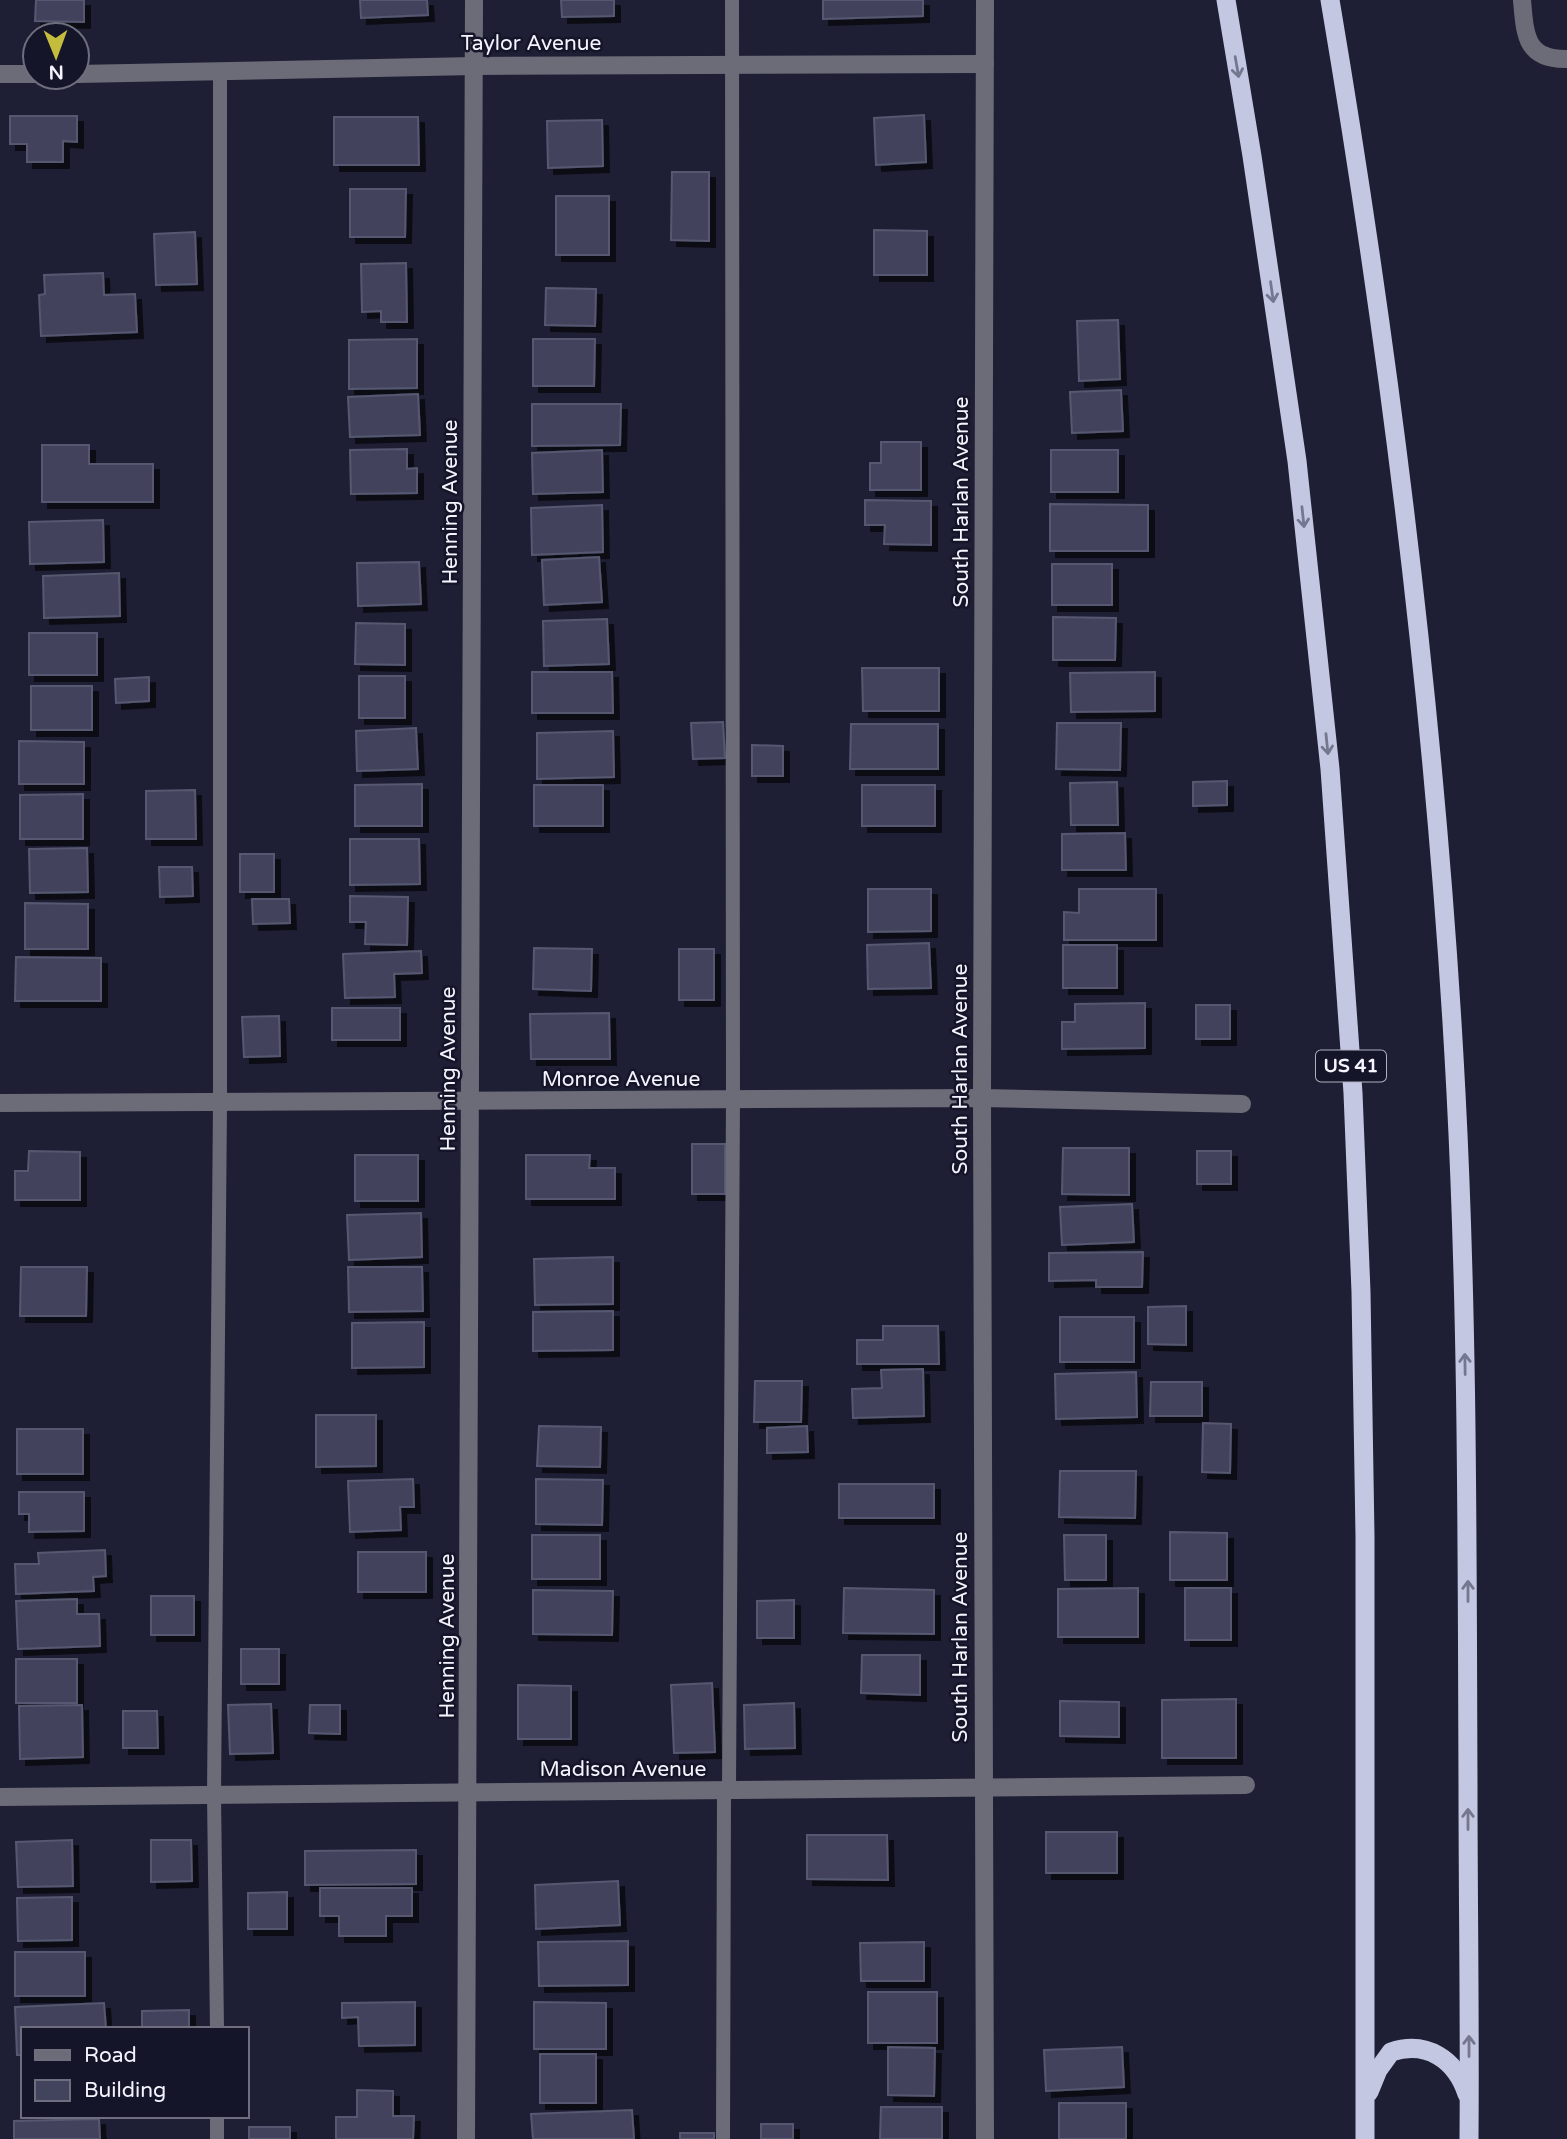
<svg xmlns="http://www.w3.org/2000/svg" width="1567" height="2139" font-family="'Varela Round',sans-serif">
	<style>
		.building { fill: #42435c; stroke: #565871; stroke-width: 2; filter: url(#shadow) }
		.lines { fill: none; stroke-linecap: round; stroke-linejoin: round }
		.service { stroke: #6b6c78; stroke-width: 14 }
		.minor { stroke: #6b6c78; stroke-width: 18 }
		.trunk { stroke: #c4c7e2; stroke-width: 19 }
		.oneway { stroke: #75778f }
		.labels { text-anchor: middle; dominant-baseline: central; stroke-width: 5; stroke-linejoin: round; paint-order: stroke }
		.shield { fill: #15152a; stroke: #b0b1be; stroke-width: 2 }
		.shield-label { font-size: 19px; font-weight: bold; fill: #f3f4fd }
		.street-label { font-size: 21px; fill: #f3f4fd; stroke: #15152a }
	</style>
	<defs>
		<filter id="shadow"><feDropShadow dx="6" dy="6" stdDeviation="0" flood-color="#0009"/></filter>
	</defs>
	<rect width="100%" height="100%" fill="#1e1f34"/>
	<g class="building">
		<polygon points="36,0 84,0 84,22 35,21"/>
		<polygon points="360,0 427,0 428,15 361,18"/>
		<polygon points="561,0 614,0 614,16 562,17"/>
		<polygon points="823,0 923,0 923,16 823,19"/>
		<polygon points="924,115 926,162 876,165 874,118"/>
		<polygon points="10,116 77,116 77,142 63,141 63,162 27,162 27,144 10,144"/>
		<polygon points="334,117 418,117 419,165 334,165"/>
		<polygon points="602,120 603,166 548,168 547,121"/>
		<polygon points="672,172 709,172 709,241 671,240"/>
		<polygon points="350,189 406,189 405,237 350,237"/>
		<rect x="556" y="196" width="53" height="59"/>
		<polygon points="874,230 927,231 927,275 874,275"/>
		<polygon points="195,232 197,284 156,285 154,234"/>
		<polygon points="406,263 407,322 381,322 381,311 362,312 361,264"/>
		<polygon points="103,273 104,295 135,294 137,332 41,336 39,295 45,294 44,275"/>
		<polygon points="546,288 596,289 595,326 545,325"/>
		<polygon points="1118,320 1120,379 1079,381 1077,321"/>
		<polygon points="417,339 417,388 349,389 349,340"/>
		<polygon points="533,339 595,339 594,386 533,386"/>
		<polygon points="1121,390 1123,431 1072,433 1070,392"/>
		<polygon points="418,394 420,435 350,437 348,397"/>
		<polygon points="532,404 621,404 620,445 532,446"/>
		<polygon points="881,442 921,442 921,490 870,490 870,463 881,463"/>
		<polygon points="42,445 89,445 89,464 153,464 153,502 42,502"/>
		<polygon points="407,449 407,469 417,468 417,493 351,494 350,450"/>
		<polygon points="602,450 603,492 533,494 532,453"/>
		<rect x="1051" y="450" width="67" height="42"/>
		<polygon points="865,500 931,501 931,545 884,544 885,525 865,525"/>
		<polygon points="1050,504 1148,505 1148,551 1050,551"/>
		<polygon points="602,505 603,552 532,555 531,508"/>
		<polygon points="103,520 104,562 30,564 29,522"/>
		<polygon points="599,557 602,602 544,605 542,560"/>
		<polygon points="419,562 421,604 358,606 357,563"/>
		<rect x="1052" y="564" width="60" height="41"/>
		<polygon points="119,573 120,616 44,618 43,576"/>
		<polygon points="1053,617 1116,618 1115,660 1053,660"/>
		<polygon points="607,619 609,664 544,666 543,621"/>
		<polygon points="356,623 405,624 405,665 355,664"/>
		<rect x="29" y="633" width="68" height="42"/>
		<polygon points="862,668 939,668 939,711 863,711"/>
		<polygon points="532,672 612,672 613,713 532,713"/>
		<polygon points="1155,672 1155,711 1071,712 1070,673"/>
		<rect x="359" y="676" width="46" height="42"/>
		<polygon points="149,677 149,701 116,703 115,679"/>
		<rect x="31" y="686" width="61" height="44"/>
		<polygon points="723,722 725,758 693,759 691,723"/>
		<polygon points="1057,723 1121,723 1120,770 1056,769"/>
		<polygon points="851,724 938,724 938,769 850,769"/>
		<polygon points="416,728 418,769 357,771 356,731"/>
		<polygon points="613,731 614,777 537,779 537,733"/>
		<polygon points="19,741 84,742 84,784 19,784"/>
		<polygon points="752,745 783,746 783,776 752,776"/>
		<polygon points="1227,781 1227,805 1193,806 1193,782"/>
		<polygon points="1117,782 1118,825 1071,825 1070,783"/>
		<polygon points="422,784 422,826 355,826 355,785"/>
		<rect x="534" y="785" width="69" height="41"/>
		<rect x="862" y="785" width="73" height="41"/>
		<polygon points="195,790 196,839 146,839 146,791"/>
		<polygon points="83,794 83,839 20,839 20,795"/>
		<polygon points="1125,833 1126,870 1062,870 1062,834"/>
		<polygon points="350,839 419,839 420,884 350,885"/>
		<polygon points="87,848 88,892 30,893 29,849"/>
		<rect x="240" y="854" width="34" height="38"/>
		<polygon points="159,867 192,867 193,896 160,897"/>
		<polygon points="868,889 931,889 931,931 868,932"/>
		<polygon points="1079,889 1156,889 1156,940 1064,940 1064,912 1079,913"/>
		<polygon points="350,896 408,897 407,945 365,944 366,922 350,922"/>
		<polygon points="252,899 289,899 290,923 253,924"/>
		<polygon points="25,903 88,904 88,949 25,949"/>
		<polygon points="929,943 931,988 868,989 867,945"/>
		<rect x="1063" y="945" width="54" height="43"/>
		<polygon points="534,948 592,949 591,991 533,989"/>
		<rect x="679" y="949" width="35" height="51"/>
		<polygon points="421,951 422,973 394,974 395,997 345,998 343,954"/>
		<polygon points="16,957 101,958 101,1001 15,1001"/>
		<polygon points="1145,1003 1145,1048 1062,1049 1062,1022 1075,1022 1075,1004"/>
		<rect x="1196" y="1005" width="34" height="34"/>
		<rect x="332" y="1008" width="68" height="32"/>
		<polygon points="609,1013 610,1059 531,1059 530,1014"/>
		<polygon points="279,1016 280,1056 244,1057 242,1017"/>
		<rect x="692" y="1144" width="33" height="50"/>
		<polygon points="1063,1148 1129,1148 1129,1195 1062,1194"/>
		<polygon points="29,1151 80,1152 80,1200 15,1200 15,1171 28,1171"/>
		<rect x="1197" y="1151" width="34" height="33"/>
		<rect x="355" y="1155" width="63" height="46"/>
		<polygon points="526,1155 590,1155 589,1168 615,1168 615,1199 526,1199"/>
		<polygon points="1132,1204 1134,1242 1062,1245 1060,1207"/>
		<polygon points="421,1213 422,1257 349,1260 347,1215"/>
		<polygon points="1143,1252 1142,1287 1096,1287 1096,1280 1049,1281 1049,1253"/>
		<polygon points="613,1257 613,1304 535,1305 534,1259"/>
		<polygon points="21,1267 87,1267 86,1316 20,1316"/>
		<polygon points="348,1267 422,1267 423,1311 349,1312"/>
		<polygon points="1186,1306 1186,1345 1148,1344 1148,1307"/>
		<polygon points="613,1311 613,1350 533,1351 533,1312"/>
		<rect x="1060" y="1317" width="74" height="45"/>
		<polygon points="424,1322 424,1367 352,1368 352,1323"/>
		<polygon points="883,1326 938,1326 939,1364 857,1364 857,1340 883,1340"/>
		<polygon points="923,1369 924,1416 853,1418 852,1389 882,1388 881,1370"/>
		<polygon points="1136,1372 1137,1417 1056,1419 1055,1374"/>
		<polygon points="755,1381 802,1381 801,1422 754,1422"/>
		<polygon points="1151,1382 1202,1382 1202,1416 1150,1416"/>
		<polygon points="316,1415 376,1415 376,1466 316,1467"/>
		<polygon points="1203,1423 1231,1424 1230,1473 1202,1472"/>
		<polygon points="539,1426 601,1427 600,1467 537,1466"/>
		<polygon points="807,1426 808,1452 767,1453 767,1428"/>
		<rect x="17" y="1429" width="66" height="45"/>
		<polygon points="1060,1471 1136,1471 1135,1518 1059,1517"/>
		<polygon points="413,1479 414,1507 400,1507 401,1530 350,1532 348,1481"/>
		<polygon points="536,1479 603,1480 602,1525 536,1524"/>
		<rect x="839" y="1484" width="95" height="34"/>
		<polygon points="19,1492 84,1492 84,1531 29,1532 29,1514 19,1514"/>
		<polygon points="1170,1532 1227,1533 1227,1580 1170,1580"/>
		<rect x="532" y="1535" width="68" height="44"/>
		<polygon points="1064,1535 1106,1535 1106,1580 1065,1580"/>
		<polygon points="105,1550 106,1576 93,1577 94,1591 16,1594 15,1564 39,1564 38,1553"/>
		<rect x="358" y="1552" width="68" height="40"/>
		<polygon points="844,1588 934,1590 934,1634 843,1633"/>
		<polygon points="1138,1588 1138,1637 1058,1637 1058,1589"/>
		<rect x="1185" y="1588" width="46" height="52"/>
		<polygon points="533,1590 613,1591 612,1635 533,1634"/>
		<rect x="151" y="1596" width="43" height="39"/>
		<polygon points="77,1599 77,1614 99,1614 100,1646 18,1649 16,1601"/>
		<polygon points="794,1600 794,1638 757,1638 757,1601"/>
		<rect x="241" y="1649" width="38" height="35"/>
		<polygon points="862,1655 920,1655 920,1695 861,1693"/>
		<rect x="16" y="1659" width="61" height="44"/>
		<polygon points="712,1683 715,1752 674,1753 671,1685"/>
		<polygon points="518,1685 571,1686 571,1739 518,1739"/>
		<polygon points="1236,1699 1236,1758 1162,1758 1162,1700"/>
		<polygon points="1060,1701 1119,1702 1119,1737 1060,1736"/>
		<polygon points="794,1703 795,1748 745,1749 744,1705"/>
		<polygon points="271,1704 273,1753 230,1754 228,1705"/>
		<polygon points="82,1705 83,1757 20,1759 19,1706"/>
		<polygon points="310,1705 340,1705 340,1734 309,1733"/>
		<polygon points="123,1711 157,1711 158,1748 123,1748"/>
		<rect x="1046" y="1832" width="71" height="41"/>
		<polygon points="807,1835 887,1835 888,1880 807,1879"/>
		<polygon points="72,1840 73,1886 18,1887 16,1842"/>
		<polygon points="151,1840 191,1840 192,1881 151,1882"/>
		<polygon points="416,1850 416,1884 305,1885 305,1851"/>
		<polygon points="618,1881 620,1925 536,1929 535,1885"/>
		<polygon points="320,1888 412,1888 412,1916 386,1916 386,1936 339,1936 339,1916 320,1916"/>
		<polygon points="287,1892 287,1929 248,1929 248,1893"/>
		<polygon points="72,1897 72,1940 18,1941 17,1898"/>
		<polygon points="628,1941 628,1985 539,1986 538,1942"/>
		<polygon points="924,1942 924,1981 861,1981 860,1943"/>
		<rect x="15" y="1952" width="70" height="44"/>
		<rect x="868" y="1992" width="69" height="51"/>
		<polygon points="415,2002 415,2045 359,2046 358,2017 342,2018 342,2003"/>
		<polygon points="534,2002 606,2003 606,2049 534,2049"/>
		<polygon points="104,2003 106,2029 23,2029 23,2055 17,2055 15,2007"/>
		<polygon points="189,2010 189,2029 142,2029 142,2011"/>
		<polygon points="888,2047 935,2048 934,2096 888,2095"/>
		<polygon points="1122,2047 1124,2087 1046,2091 1044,2050"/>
		<rect x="540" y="2054" width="56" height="49"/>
		<polygon points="357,2090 393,2091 393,2116 414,2116 413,2139 336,2139 336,2117 357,2117"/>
		<rect x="1059" y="2103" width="67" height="36"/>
		<polygon points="881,2107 942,2107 942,2139 880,2139"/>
		<polygon points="632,2110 634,2139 533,2139 531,2114"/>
		<polygon points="99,2119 100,2139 14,2139 14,2121"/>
		<rect x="761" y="2124" width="32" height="15"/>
		<rect x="249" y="2127" width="41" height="12"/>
		<rect x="680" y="2133" width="34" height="6"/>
	</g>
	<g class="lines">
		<g class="service">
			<polyline points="729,1790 733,1100 732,0"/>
			<polyline points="217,2029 214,1795 220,1103 220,71"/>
			<polyline points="217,2139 217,2116"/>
			<polyline points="723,2139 724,1791"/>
		</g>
		<g class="minor">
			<polyline points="985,0 982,1098 985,2139"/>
			<path d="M1522,0C1525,34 1525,60 1567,59"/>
			<polyline points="0,74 35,74"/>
			<polyline points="77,74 474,66 985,64"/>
			<polyline points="0,1103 982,1098 1242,1104"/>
			<polyline points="0,1797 1246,1785"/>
			<polyline points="466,2139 474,0"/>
		</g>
		<g class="trunk">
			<polyline points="1226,0 1252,156 1297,461 1330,769 1353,1093 1361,1292 1365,1536 1365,2139"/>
			<path d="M1330,0C1391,361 1437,727 1456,1093C1468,1323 1467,1553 1468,1783C1468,1902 1470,2020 1469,2139"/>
			<path d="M1369,2092L1378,2070L1391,2052C1427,2040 1456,2060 1467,2094"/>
		</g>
	</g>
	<defs><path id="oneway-shaft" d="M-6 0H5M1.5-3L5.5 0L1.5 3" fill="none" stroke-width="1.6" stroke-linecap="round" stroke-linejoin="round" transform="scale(1.75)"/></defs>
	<g class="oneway">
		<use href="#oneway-shaft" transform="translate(1237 67) rotate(80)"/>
		<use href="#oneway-shaft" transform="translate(1272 292) rotate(82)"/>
		<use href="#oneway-shaft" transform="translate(1303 517) rotate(84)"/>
		<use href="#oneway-shaft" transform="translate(1327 744) rotate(84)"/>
		<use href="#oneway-shaft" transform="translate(1465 1364) rotate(-91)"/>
		<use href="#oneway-shaft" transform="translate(1468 1591) rotate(-90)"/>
		<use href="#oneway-shaft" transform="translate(1468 1819) rotate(-90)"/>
		<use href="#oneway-shaft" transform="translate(1469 2046) rotate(-90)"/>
	</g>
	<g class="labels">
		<rect class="shield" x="1316" y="1050.5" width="70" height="31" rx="5"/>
		<g class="shield-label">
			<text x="1351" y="1066">US 41</text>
		</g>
		<g class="street-label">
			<text x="531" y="43">Taylor Avenue</text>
			<text transform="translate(450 502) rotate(-90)">Henning Avenue</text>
			<text transform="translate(961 502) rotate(-90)">South Harlan Avenue</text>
			<text transform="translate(448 1069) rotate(-90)">Henning Avenue</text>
			<text transform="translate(960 1069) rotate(-90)">South Harlan Avenue</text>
			<text x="621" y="1079">Monroe Avenue</text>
			<text transform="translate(447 1636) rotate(-90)">Henning Avenue</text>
			<text transform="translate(960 1637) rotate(-90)">South Harlan Avenue</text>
			<text x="623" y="1769">Madison Avenue</text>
		</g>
	</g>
	<rect x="21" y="2027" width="228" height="91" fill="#15152a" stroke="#6e6e7e" stroke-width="2"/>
	<rect x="35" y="2050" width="35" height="10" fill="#6b6c78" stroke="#6e6e7e" stroke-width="2"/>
	<text x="84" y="2062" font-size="21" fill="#f3f4fd">Road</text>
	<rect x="35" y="2080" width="35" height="21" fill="#42435c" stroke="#6e6e7e" stroke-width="2"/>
	<text x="84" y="2097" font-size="21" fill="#f3f4fd">Building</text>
	<g transform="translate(56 56) rotate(179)"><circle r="33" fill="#15152a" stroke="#6e6e7e" stroke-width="2"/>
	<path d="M0-5L12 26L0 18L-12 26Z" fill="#c4bc3d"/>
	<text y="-10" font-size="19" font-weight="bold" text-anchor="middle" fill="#f3f4fd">N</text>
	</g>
</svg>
